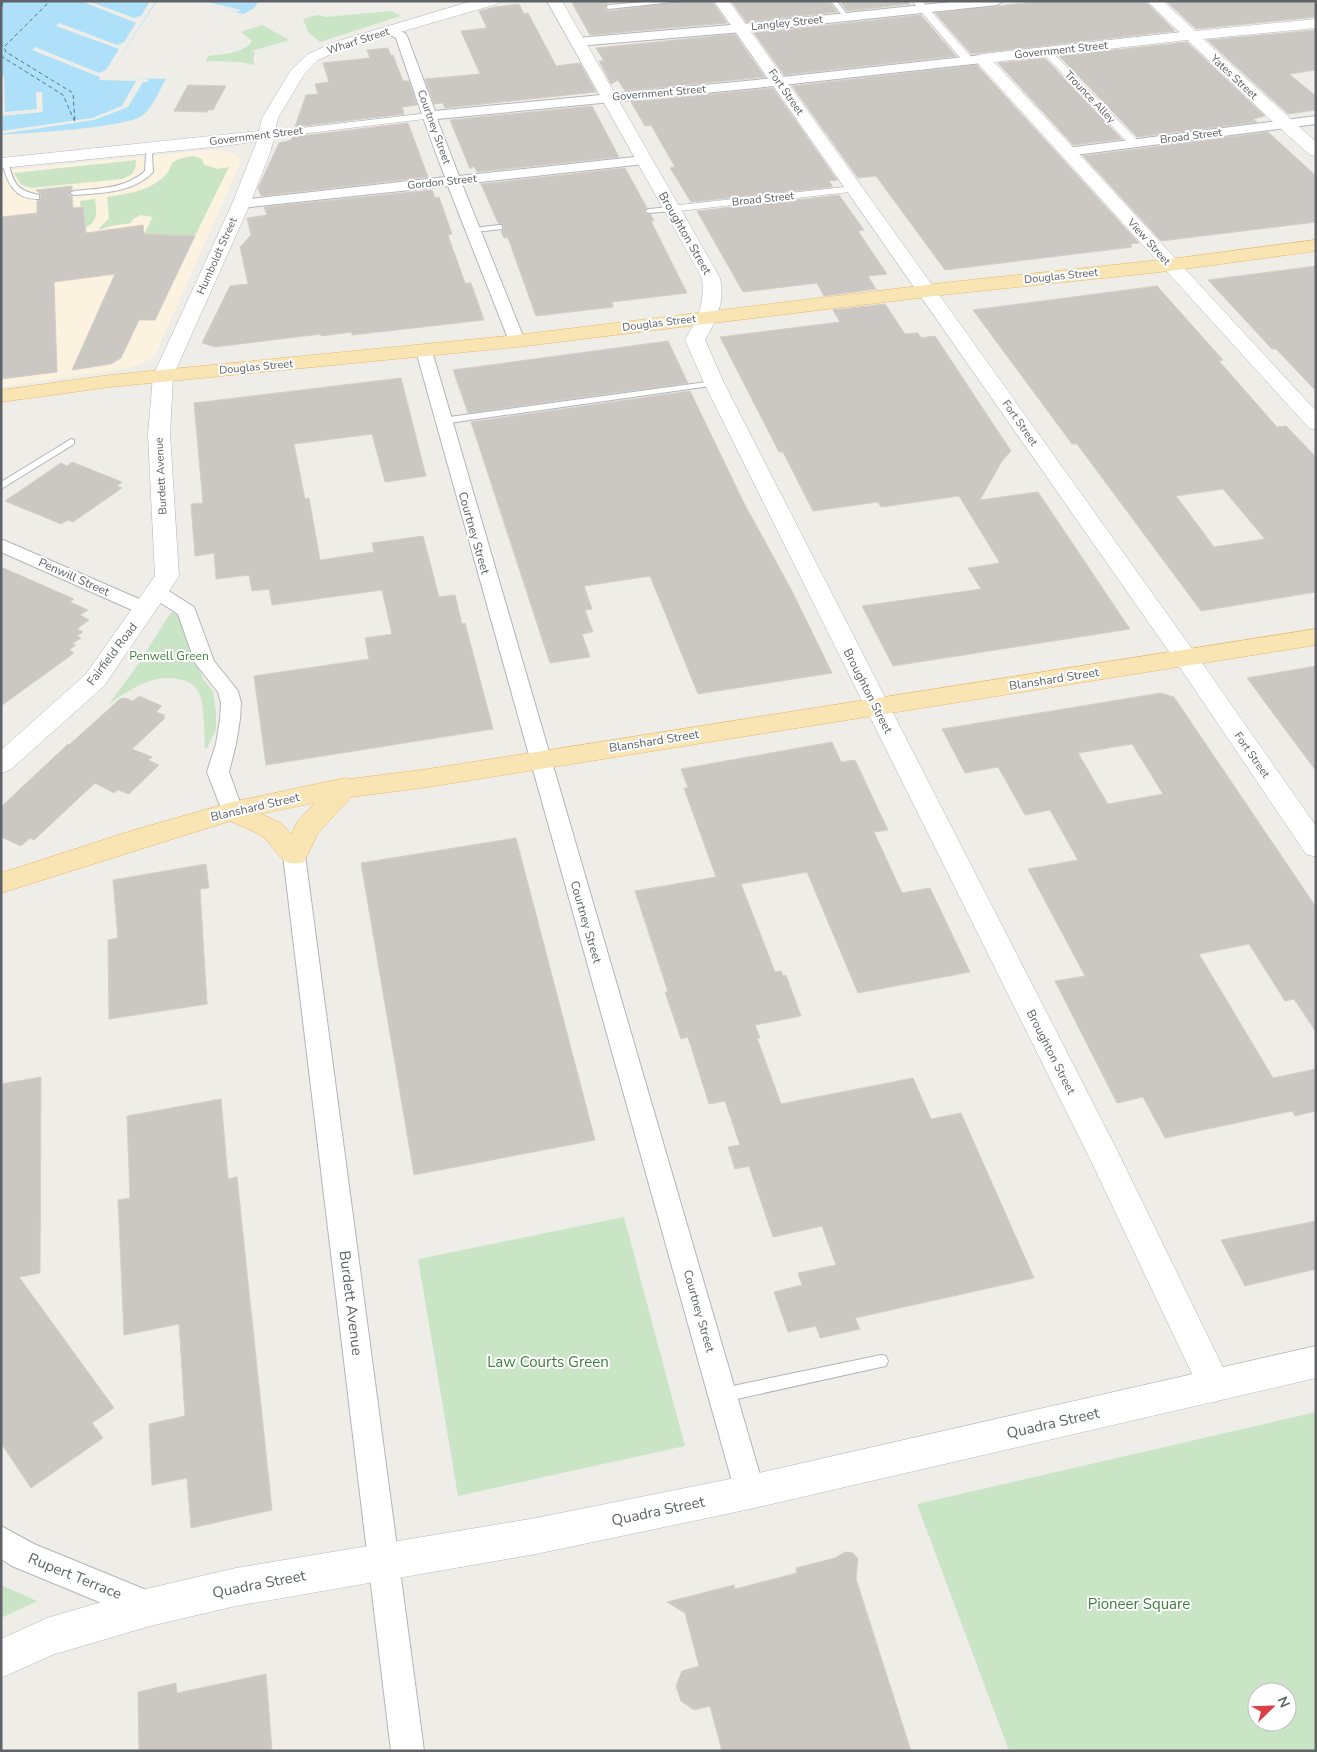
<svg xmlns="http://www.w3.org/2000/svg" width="1317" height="1752" font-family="'Nunito Sans',sans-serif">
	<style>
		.commercial { fill: #fcf2e0 }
		.green { fill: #cae5c6; fill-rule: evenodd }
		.water { fill: #aee1f9 }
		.pier { fill: #efede7 }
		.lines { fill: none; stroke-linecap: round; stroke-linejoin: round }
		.ferry { stroke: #447899; stroke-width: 1; stroke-dasharray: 4 3; stroke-linecap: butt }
		.building { fill: #cbc8c4; stroke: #d4cec6; fill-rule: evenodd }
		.service-casing { stroke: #b2b5b8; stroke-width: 2 }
		.pedestrian-casing { stroke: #b2b5b8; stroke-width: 1 }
		.minor-casing { stroke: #b2b5b8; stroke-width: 2 }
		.tertiary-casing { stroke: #b2b5b8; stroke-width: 1 }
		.secondary-casing { stroke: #b3b7ba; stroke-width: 1 }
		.primary-casing { stroke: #e7b569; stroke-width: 1 }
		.service { fill: #fff; fill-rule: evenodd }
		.pedestrian { fill: #fff; fill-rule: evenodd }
		.minor { fill: #fff; fill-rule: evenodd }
		.tertiary { fill: #fff; fill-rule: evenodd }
		.secondary { fill: #fff; fill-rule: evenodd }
		.primary { fill: #f9e5b3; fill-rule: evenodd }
		.labels { text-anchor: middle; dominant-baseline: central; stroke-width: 4; stroke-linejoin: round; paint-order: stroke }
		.far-street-label { font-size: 11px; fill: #5f6366; stroke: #fff }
		.street-label { font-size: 12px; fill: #5f6366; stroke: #fff }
		.park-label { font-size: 12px; fill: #40803c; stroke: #fff }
		.near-street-label { font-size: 15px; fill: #5f6366; stroke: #fff }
		.near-park-label { font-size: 15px; fill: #40803c; stroke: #fff }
	</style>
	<rect width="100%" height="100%" fill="#efede7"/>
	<polygon class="commercial" points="207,150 231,152 239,158 240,164 155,355 150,360 129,368 1,387 1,171"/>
	<g class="green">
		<polygon points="391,11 401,16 320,42 308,32 303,19 317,15 326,17"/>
		<path d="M262,25L289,40L252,51L255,53L253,59L255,65L239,62L206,61L208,56C222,54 244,54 252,41L241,32Z"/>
		<path d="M193,156L202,159L204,165L218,169L229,167L195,236L144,234L153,217L140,215L132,220L131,223L111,226L98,230L109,218L107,197C125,194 145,192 160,180C178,167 161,161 193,156Z"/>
		<path d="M136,160C136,172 132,175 122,179L32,188L21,185L14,173Z"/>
		<path d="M95,199C97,214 98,223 82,229L80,201Z"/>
		<path d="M174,611H178L191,653L204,680L213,691L216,712V730L207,748H205C204,733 205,704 198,691C195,685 189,682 183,680C154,672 131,689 109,704L139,663L169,615Z"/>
		<polygon points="624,1217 685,1446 458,1496 418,1259"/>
		<path d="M1316,1412V1751H1009L917,1504ZM1257,1692H1287V1722H1257Z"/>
		<polygon points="1,1585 37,1601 1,1618"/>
	</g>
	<path class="water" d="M1,1H259L254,8L244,14L209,27L201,34L174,79H166C160,89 153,107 143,115C127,128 27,133 1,135Z"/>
	<g class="pier">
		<polygon points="81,1 88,1 134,18 141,16 150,1 156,1 107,78 157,1 203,1 241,10 237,12 194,2 244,14 209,27 201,34 174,79 121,78 149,79 148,82 143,82 128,107 94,120 1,134 1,131 92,118 122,106 136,81 99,80 100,77 32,50 35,47 99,73 106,70 119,49 56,26 59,23 117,45 124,42 136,23"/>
		<polygon points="4,76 5,112 37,109 36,92 42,92 43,112 1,116 1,77"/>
	</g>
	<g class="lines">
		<g class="ferry">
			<polyline points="1,13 3,1"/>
			<polyline points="1,56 63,95 75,122 73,93 6,52 4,47 50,1"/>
		</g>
	</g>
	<g class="building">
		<polygon points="571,1 630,1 608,3 604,8 609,11 684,1 712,1 727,23 590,35"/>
		<polygon points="731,1 829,1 837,12 746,22"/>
		<polygon points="840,1 907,1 910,4 847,11"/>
		<polygon points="1042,1 1145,1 1175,31 971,54 935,13"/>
		<polygon points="1166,1 1316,1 1316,17 1196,29"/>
		<polygon points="519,4 524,14 528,13 556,66 580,63 596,92 445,108 443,103 434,104 425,79 480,74 461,31 487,28 479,11 495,7"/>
		<polygon points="921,15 956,56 784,75 754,33"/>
		<polygon points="1316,30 1316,70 1289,74 1316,96 1316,110 1288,114 1207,40"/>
		<polygon points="735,34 765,77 625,91 618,80 611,84 599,61 604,61 596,48"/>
		<polygon points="1187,42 1265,116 1253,119 1257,122 1137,137 1059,56"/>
		<polygon points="388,48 391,56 393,55 403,81 409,81 417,105 402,107 404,114 295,127 306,95 318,94 315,84 329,82 323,63 370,58 367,50"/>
		<polygon points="1045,58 1122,139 1073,145 998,63"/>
		<polygon points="977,65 1139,243 1130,244 1132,247 945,270 876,176 858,178 792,86"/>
		<polygon points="188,85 226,86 213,110 208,110 207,112 174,111"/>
		<polygon points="773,88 837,180 829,181 833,187 691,202 670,168 675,167 651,125 645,126 631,102"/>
		<polygon points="592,106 619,157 477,172 474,166 470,169 450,120"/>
		<polygon points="408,123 428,177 261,196 258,188 279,143 291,140 292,137"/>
		<polygon points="1268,132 1316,176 1316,222 1161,241 1083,156"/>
		<polygon points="625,168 647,208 643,212 651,215 654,221 651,221 687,293 612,302 613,307 536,316 508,238 504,238 501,231 503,230 504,225 498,223 481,184"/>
		<polygon points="72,186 72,190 68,194 72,196 73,208 83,207 86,233 143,225 144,234 195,236 155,320 139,320 121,358 111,364 72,370 115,274 54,282 57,372 1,379 1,217 37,213 37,201 40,200 41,195 36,190"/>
		<polygon points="432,190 435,198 439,197 452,234 448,235 465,283 471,283 484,320 352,335 352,332 321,336 321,334 215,347 202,343 230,286 248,284 240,247 251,235 247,218 267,215 264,207"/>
		<polygon points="839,195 864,230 858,231 887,274 868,276 876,289 824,296 817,283 743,292 697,211"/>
		<polygon points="1316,266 1316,391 1276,349 1272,349 1208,280"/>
		<path d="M1157,286L1223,360L1219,361L1277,427L1286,426L1316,457V592L1201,611L1077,444H1072L973,310ZM1223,489L1265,539L1214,547L1176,496Z"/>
		<polygon points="885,304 905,334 918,333 921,338 935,336 1011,451 1002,461 980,500 1038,492 1130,629 893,666 862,606 981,589 968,568 1000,563 959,496 881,507 878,502 813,511 783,452 779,452 720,337 840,322 833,310"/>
		<polygon points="668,341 688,383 468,413 453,370"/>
		<polygon points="401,378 426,476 385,482 372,434 294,444 305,499 309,498 320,560 374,552 372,543 423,536 439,597 455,595 462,624 465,623 493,729 266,765 254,676 369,659 365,638 392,634 382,590 272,605 269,589 252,591 249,575 216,579 214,553 195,556 191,504 203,503 194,403"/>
		<polygon points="690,391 744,503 793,593 832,673 698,694 650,576 584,586 592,609 585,610 593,632 582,634 590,657 550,663 471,422"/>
		<polygon points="72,462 122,482 117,486 122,488 73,522 68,520 61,524 5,501 61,463 67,466"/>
		<polygon points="1,567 74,599 70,602 88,610 80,615 89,620 77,629 83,632 77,636 81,638 72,644 76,645 69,650 74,653 1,706"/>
		<polygon points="1316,666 1316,771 1247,678"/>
		<path d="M1161,693L1174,697L1316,907V1032L1294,999L1285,1001L1249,944L1199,954L1273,1078L1316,1069V1111L1295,1116L1292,1111L1165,1138L1143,1097L1117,1103L1055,981L1085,976L1028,869L1078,860L1050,810L1025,815L998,767L965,773L942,729ZM1132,744L1163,794L1108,804L1078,753Z"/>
		<polygon points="139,696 162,706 156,712 165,715 163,717 165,718 132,749 152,757 148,760 159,765 129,794 118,790 114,793 95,783 34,840 30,838 21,846 1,837 1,807 68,744 69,745 120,699 125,698 133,701"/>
		<polygon points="832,742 841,762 855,760 888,830 874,832 902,893 930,888 970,972 858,993 807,872 741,884 775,972 781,971 783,976 786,975 801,1016 755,1025 760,1038 757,1038 781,1104 913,1078 931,1119 961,1113 1034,1278 855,1318 860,1329 820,1338 816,1326 788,1332 774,1292 802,1285 798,1273 836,1265 822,1226 773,1237 749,1166 735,1169 728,1147 740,1145 725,1101 709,1104 688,1037 681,1039 665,992 668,992 635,891 716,877 684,788 688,788 681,769"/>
		<polygon points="516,838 595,1140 414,1175 361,863"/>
		<polygon points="206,864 209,888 200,889 207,1004 109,1019 108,940 118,938 113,880"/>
		<polygon points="41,1077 40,1273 19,1277 114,1408 92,1423 103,1438 31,1488 1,1443 1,1084"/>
		<polygon points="221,1099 228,1179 237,1177 272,1510 191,1528 187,1478 152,1485 149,1424 185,1416 179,1324 124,1335 118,1200 130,1198 127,1116"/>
		<polygon points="1316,1221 1316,1269 1245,1286 1221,1240"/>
		<polygon points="845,1552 853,1553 858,1559 856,1579 911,1751 722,1751 710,1706 694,1710 681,1701 676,1686 682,1671 699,1666 685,1613 667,1602 734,1585 735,1589 797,1573 796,1568 835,1558"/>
		<polygon points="266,1674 272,1751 139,1751 138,1692 176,1683 177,1693"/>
	</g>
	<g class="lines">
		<defs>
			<g id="service">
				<polygon points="655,1 682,1 609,9 606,7 609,5"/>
				<polygon points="831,1 837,1 849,17 848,18 844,18"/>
				<path d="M151,147L156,148L152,155L153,172C133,193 101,193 74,195L70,193L74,191C100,188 125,189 145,171L146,155Z"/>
				<path d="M5,160L8,162C14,184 16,190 39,195V199C14,200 7,182 2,162Z"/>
				<polygon points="670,207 673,207 673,211 649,213 645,211 649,209"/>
				<polygon points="499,225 502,225 502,229 474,232 470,230 474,228"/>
				<polygon points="714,381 718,383 717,385 442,424 438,421 442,418"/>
				<polygon points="71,439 74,440 74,444 1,489 1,482"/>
				<polygon points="881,1355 886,1356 888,1361 886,1366 881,1367 723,1402 718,1400 716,1395 718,1390 723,1388"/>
			</g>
			<g id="pedestrian">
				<polygon points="912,1 922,1 972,58 972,62 964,62"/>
				<polygon points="1046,48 1049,49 1138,141 1139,143 1138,145 1130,145 1043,53 1043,49"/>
				<polygon points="429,113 434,116 433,118 267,138 262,135 267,132"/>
				<polygon points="855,186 861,189 859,191 670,212 664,209 670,206"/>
			</g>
			<g id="minor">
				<polygon points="960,1 1003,1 997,5 742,32 577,46 571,42 577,38 742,24"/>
				<path d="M389,27L405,33L407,36L435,111L756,80L982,55L988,59L982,63L756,88L437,119L459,176L644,156L651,160L644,164L462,184L525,341L523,344H511L509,341L448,186L241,208L236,207L234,204L236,201L241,200L445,177C427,131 412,85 396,38L383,31Z"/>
				<polygon points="1316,116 1316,124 1067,156 1060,152 1067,148"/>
				<polygon points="424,346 430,348 432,351 765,1492 761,1502 750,1506 739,1502 735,1492 416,351 418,348"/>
				<polygon points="1,539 153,605 156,609 153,613 146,615 139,613 1,552"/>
				<polygon points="157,586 164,588 194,607 214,661 238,691 241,703 240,719 236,744 229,772 243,811 240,816 232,819 224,816 207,772 216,744 220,719 221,703 218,692 195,663 178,614 150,596 147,592 150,588"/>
				<polygon points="294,847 302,849 305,855 424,1751 391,1751 283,855 286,849"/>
				<polygon points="1,1526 34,1544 161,1596 166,1607 161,1618 150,1623 12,1566 1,1559"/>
			</g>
			<g id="tertiary">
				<path d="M547,1H562L720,278C725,302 717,319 705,340L724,383L1117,1150L1232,1386L1227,1397L1215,1402L1203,1397L1090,1159L704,383L685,340C698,319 705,303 702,278Z"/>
				<polygon points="1191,31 1196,33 1199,36 1196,39 994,62 1316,411 1316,430 1309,428 974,59 976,56 982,54"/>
				<polygon points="267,130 273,131 275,135 270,153 250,204 173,376 170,434 179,576 104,686 10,770 1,773 1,750 86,674 155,576 148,434 153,376 232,204 261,131"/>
			</g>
			<g id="secondary">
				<polygon points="472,1 499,1 497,4 345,48 318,60 305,73 278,118 273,139 223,146 1,168 1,158 259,131 262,118 291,70 308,54 335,42"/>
				<polygon points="714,1 729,1 1195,653 1316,826 1316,857 1306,854 1177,663"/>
				<polygon points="1147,1 1163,1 1195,31 1316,19 1316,28 1203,39 1316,142 1316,156 1310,155 1270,119"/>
				<polygon points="1316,1346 1316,1378 750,1509 536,1554 236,1606 150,1626 52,1655 1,1678 1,1639 47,1618 150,1588 236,1568 536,1518 750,1475"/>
			</g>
			<g id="primary">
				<polygon points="1316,240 1316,251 1170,271 951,294 517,347 110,387 1,402 1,390 110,375 517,335 951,282 1170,259"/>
				<path d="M1316,629V645L428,787L351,797L318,833L304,862C279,869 279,850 263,837C254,830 240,826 230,821L1,893V873L134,830L232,802L345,778L350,779L428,769ZM315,803L298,821L291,834L281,823L261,814Z"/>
			</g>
		</defs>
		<use href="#service" class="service-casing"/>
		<use href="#pedestrian" class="pedestrian-casing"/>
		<use href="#minor" class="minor-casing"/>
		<use href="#tertiary" class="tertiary-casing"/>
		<use href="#secondary" class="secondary-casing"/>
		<use href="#primary" class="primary-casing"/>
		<use href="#service" class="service"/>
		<use href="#pedestrian" class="pedestrian"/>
		<use href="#minor" class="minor"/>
		<use href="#tertiary" class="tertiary"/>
		<use href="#secondary" class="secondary"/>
		<use href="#primary" class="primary"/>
	</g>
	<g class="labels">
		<g class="far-street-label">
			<text transform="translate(787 23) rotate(-6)">Langley Street</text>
			<text transform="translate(358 41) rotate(-18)">Wharf Street</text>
			<text transform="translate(1061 50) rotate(-6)">Government Street</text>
			<text transform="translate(1234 77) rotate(43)">Yates Street</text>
			<text transform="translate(786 92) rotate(55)">Fort Street</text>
			<text transform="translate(659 93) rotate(-5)">Government Street</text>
			<text transform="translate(1090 97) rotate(46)">Trounce Alley</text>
			<text transform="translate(434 127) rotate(70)">Courtney Street</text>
			<text transform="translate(256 136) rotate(-7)">Government Street</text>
			<text transform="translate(1191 136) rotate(-7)">Broad Street</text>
			<text transform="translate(442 182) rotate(-6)">Gordon Street</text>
			<text transform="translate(763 199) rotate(-6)">Broad Street</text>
			<text transform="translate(1149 242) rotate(48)">View Street</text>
			<text transform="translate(217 256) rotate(-66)">Humboldt Street</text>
			<text transform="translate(1061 276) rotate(-6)">Douglas Street</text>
			<text transform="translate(659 323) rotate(-7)">Douglas Street</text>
			<text transform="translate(256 367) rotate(-5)">Douglas Street</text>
			<text transform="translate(1020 423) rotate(55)">Fort Street</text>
			<text transform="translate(161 476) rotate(-93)">Burdett Avenue</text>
			<text transform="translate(1252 755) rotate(55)">Fort Street</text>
		</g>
		<g class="street-label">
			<text transform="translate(685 233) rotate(60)">Broughton Street</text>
			<text transform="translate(474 533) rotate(74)">Courtney Street</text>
			<text transform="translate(74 577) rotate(24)">Penwill Street</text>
			<text transform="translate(112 654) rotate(-53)">Fairfield Road</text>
			<text transform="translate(1054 679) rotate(-9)">Blanshard Street</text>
			<text transform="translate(868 691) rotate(63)">Broughton Street</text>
			<text transform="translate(654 741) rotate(-9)">Blanshard Street</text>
			<text transform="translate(255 807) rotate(-13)">Blanshard Street</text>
			<text transform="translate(586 922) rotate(74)">Courtney Street</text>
			<text transform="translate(1051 1052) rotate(63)">Broughton Street</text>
			<text transform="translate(699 1311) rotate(74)">Courtney Street</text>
		</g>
		<g class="park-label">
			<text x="169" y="656">Penwell Green</text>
		</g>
		<g class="near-street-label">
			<text transform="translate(351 1303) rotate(83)">Burdett Avenue</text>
			<text transform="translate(1053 1423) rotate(-13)">Quadra Street</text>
			<text transform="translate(658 1511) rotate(-12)">Quadra Street</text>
			<text transform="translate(75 1576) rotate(22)">Rupert Terrace</text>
			<text transform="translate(259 1584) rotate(-11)">Quadra Street</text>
		</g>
		<g class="near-park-label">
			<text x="548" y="1362">Law Courts Green</text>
			<text x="1139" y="1604">Pioneer Square</text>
		</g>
	</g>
	<rect width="1317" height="1752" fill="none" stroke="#5f6366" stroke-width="5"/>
	<g transform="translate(1272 1707) rotate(67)"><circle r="24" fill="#ffffff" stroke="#bfc1c2"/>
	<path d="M0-4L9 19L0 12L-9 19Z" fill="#dc4047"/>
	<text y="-8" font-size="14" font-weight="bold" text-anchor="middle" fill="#5f6366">N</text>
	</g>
</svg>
